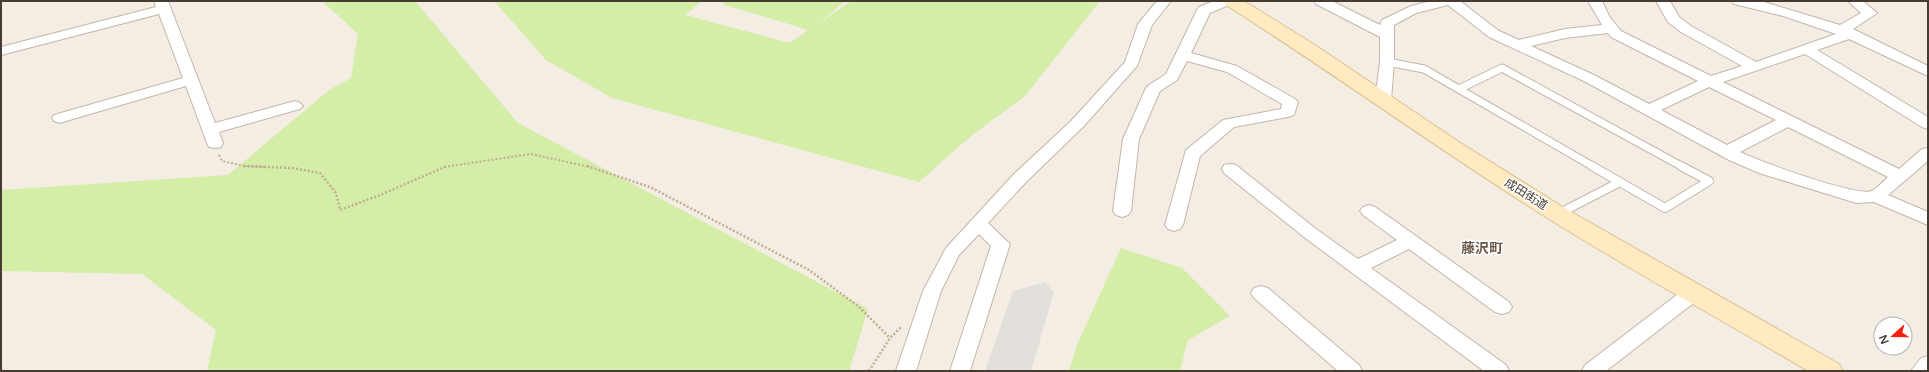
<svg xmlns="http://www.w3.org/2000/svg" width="1929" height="372" font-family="'Varela Round','Noto Sans JP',sans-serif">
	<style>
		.green { fill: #d4eda7 }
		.parking { fill: #e3e0dc }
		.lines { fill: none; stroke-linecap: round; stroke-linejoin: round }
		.lane-far1-casing { stroke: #c3b6a8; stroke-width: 9 }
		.lane-casing { stroke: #c3b6a8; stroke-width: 10 }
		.street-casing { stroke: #c3b6a8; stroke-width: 2 }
		.secondary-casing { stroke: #dbc08f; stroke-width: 2 }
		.path-far1 { stroke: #c3ae94; stroke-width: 2; stroke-dasharray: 2 2; stroke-linecap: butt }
		.path { stroke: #c3ae94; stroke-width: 2.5; stroke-dasharray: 2 2; stroke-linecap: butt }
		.lane-far1 { stroke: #fff; stroke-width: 7 }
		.lane { stroke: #fff; stroke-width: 8 }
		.street { fill: #fff; fill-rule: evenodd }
		.secondary { fill: #ffeac1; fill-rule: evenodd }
		.labels { text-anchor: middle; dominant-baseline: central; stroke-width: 3; stroke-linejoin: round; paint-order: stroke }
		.street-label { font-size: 12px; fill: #463c33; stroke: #fff }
		.quarter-label { font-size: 14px; font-weight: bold; fill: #6a5949; stroke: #fff }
	</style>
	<rect width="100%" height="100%" fill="#f4ede3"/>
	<g class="green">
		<polygon points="322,1 415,1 518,123 868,309 849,371 207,371 216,330 142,274 1,271 1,190 228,175 329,90 351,78 358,34"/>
		<polygon points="494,1 702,1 685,15 790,43 808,30 722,4 726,1 845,1 818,24 851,1 1100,1 1025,96 971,136 919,182 612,98 546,60"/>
		<polygon points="1121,248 1182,268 1230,316 1188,340 1180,371 1069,371 1077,345"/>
	</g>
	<polygon class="parking" points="1045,282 1054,292 1031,371 985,371 1013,291"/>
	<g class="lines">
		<defs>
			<g id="lane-far1">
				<polyline points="1387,62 1424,69 1594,167"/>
				<polyline points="1459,89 1502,68 1683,167"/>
			</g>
			<g id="lane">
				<polyline points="1592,166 1665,208 1709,181 1681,166"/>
				<polyline points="1558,214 1620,182"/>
			</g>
			<g id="street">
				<polygon points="154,1 168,1 215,123 295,101 300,103 303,106 300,109 219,132 223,143 221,147 215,148 209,147 207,143 186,86 66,121 60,123 54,121 52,118 54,115 183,78 159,14 1,55 1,47 156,7"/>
				<polygon points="1157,1 1171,1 1152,25 1137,66 1083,127 1026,182 988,223 1010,244 970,371 950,371 991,246 979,234 959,255 941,291 916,371 896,371 923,291 946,248 1014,174 1071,121 1125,62 1138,24"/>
				<polygon points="1214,1 1233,1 1231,4 1210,13 1191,53 1237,66 1295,99 1298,102 1294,115 1288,117 1234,127 1200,156 1183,225 1180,229 1174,231 1168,229 1165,225 1186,150 1223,120 1281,109 1282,104 1227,72 1187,61 1177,80 1160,91 1139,139 1131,211 1128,215 1122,217 1116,215 1113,211 1123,139 1146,88 1149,85 1166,74 1197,10 1199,7"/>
				<path d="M1314,1H1332L1380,25L1382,20L1411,6L1431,1H1460L1499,31L1519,40L1565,29L1602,25L1588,1H1602L1609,16L1621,31L1711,76L1742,66L1681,32L1668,22L1656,1H1670L1679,17L1691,26L1756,62L1836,34L1783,16L1734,4L1732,1L1764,2L1840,25L1861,13L1848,1H1863L1877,13L1853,29L1928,66V76L1849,39L1817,50L1928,117V129L1922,127L1805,54L1723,82L1899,169L1922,149L1928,148V161L1888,195L1928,212V225L1874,202L1856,203L1850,201L1759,173L1729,160L1584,81L1489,37L1448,5L1416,13L1394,25V62L1391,100L1388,103H1378L1375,100L1380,62V37L1316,4ZM1608,33L1611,37L1698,81L1649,104L1594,75L1531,46L1565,38ZM1709,87L1776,120L1727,145L1661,110ZM1788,127L1888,177C1884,181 1877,188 1872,191C1856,197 1759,161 1740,152Z"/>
				<polygon points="1230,164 1236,165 1316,229 1358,259 1397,240 1363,215 1360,211 1363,207 1369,205 1375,207 1509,302 1512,307 1509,312 1502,314 1495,312 1409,249 1371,268 1506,365 1509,371 1484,371 1304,237 1224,173 1222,169 1224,165"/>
				<polygon points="1261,286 1268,288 1359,365 1362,371 1338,371 1254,298 1251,293 1254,288"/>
				<polygon points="1693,286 1700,288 1703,293 1700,298 1606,371 1582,371 1585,365 1686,288"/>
				<polygon points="1928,356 1928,371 1911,371 1921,358"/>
			</g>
			<path id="secondary" d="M1223,1H1244L1315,45L1459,142L1566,209L1839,364L1843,371H1808C1722,320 1634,272 1549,219C1439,150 1335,74 1226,5Z"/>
		</defs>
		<use href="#lane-far1" class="lane-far1-casing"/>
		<use href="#lane" class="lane-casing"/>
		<use href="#street" class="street-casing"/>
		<use href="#secondary" class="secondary-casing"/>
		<g class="path-far1">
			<polyline points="219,155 222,161 244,166 267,167"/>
			<polyline points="444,167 531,154 590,167"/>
		</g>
		<g class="path">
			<polyline points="244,166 292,168 320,173 336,193 340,210 380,195 447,166"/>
			<polyline points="587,166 650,187 809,270 858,306 890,338"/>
			<polyline points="869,371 890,338 902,326"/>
		</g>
		<use href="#lane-far1" class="lane-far1"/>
		<use href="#lane" class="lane"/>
		<use href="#street" class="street"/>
		<use href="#secondary" class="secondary"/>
	</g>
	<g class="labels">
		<g class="street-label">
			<text transform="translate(1526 194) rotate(32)">成田街道</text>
		</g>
		<g class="quarter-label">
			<text x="1482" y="248">藤沢町</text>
		</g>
	</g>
	<rect width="1929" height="372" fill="none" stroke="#463c33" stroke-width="4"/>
	<g transform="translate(1893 336) rotate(249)"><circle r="19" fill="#ffffff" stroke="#b5b1ad"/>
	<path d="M0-3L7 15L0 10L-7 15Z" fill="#ff1a0e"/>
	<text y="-6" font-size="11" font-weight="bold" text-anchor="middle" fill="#463c33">N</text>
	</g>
</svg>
